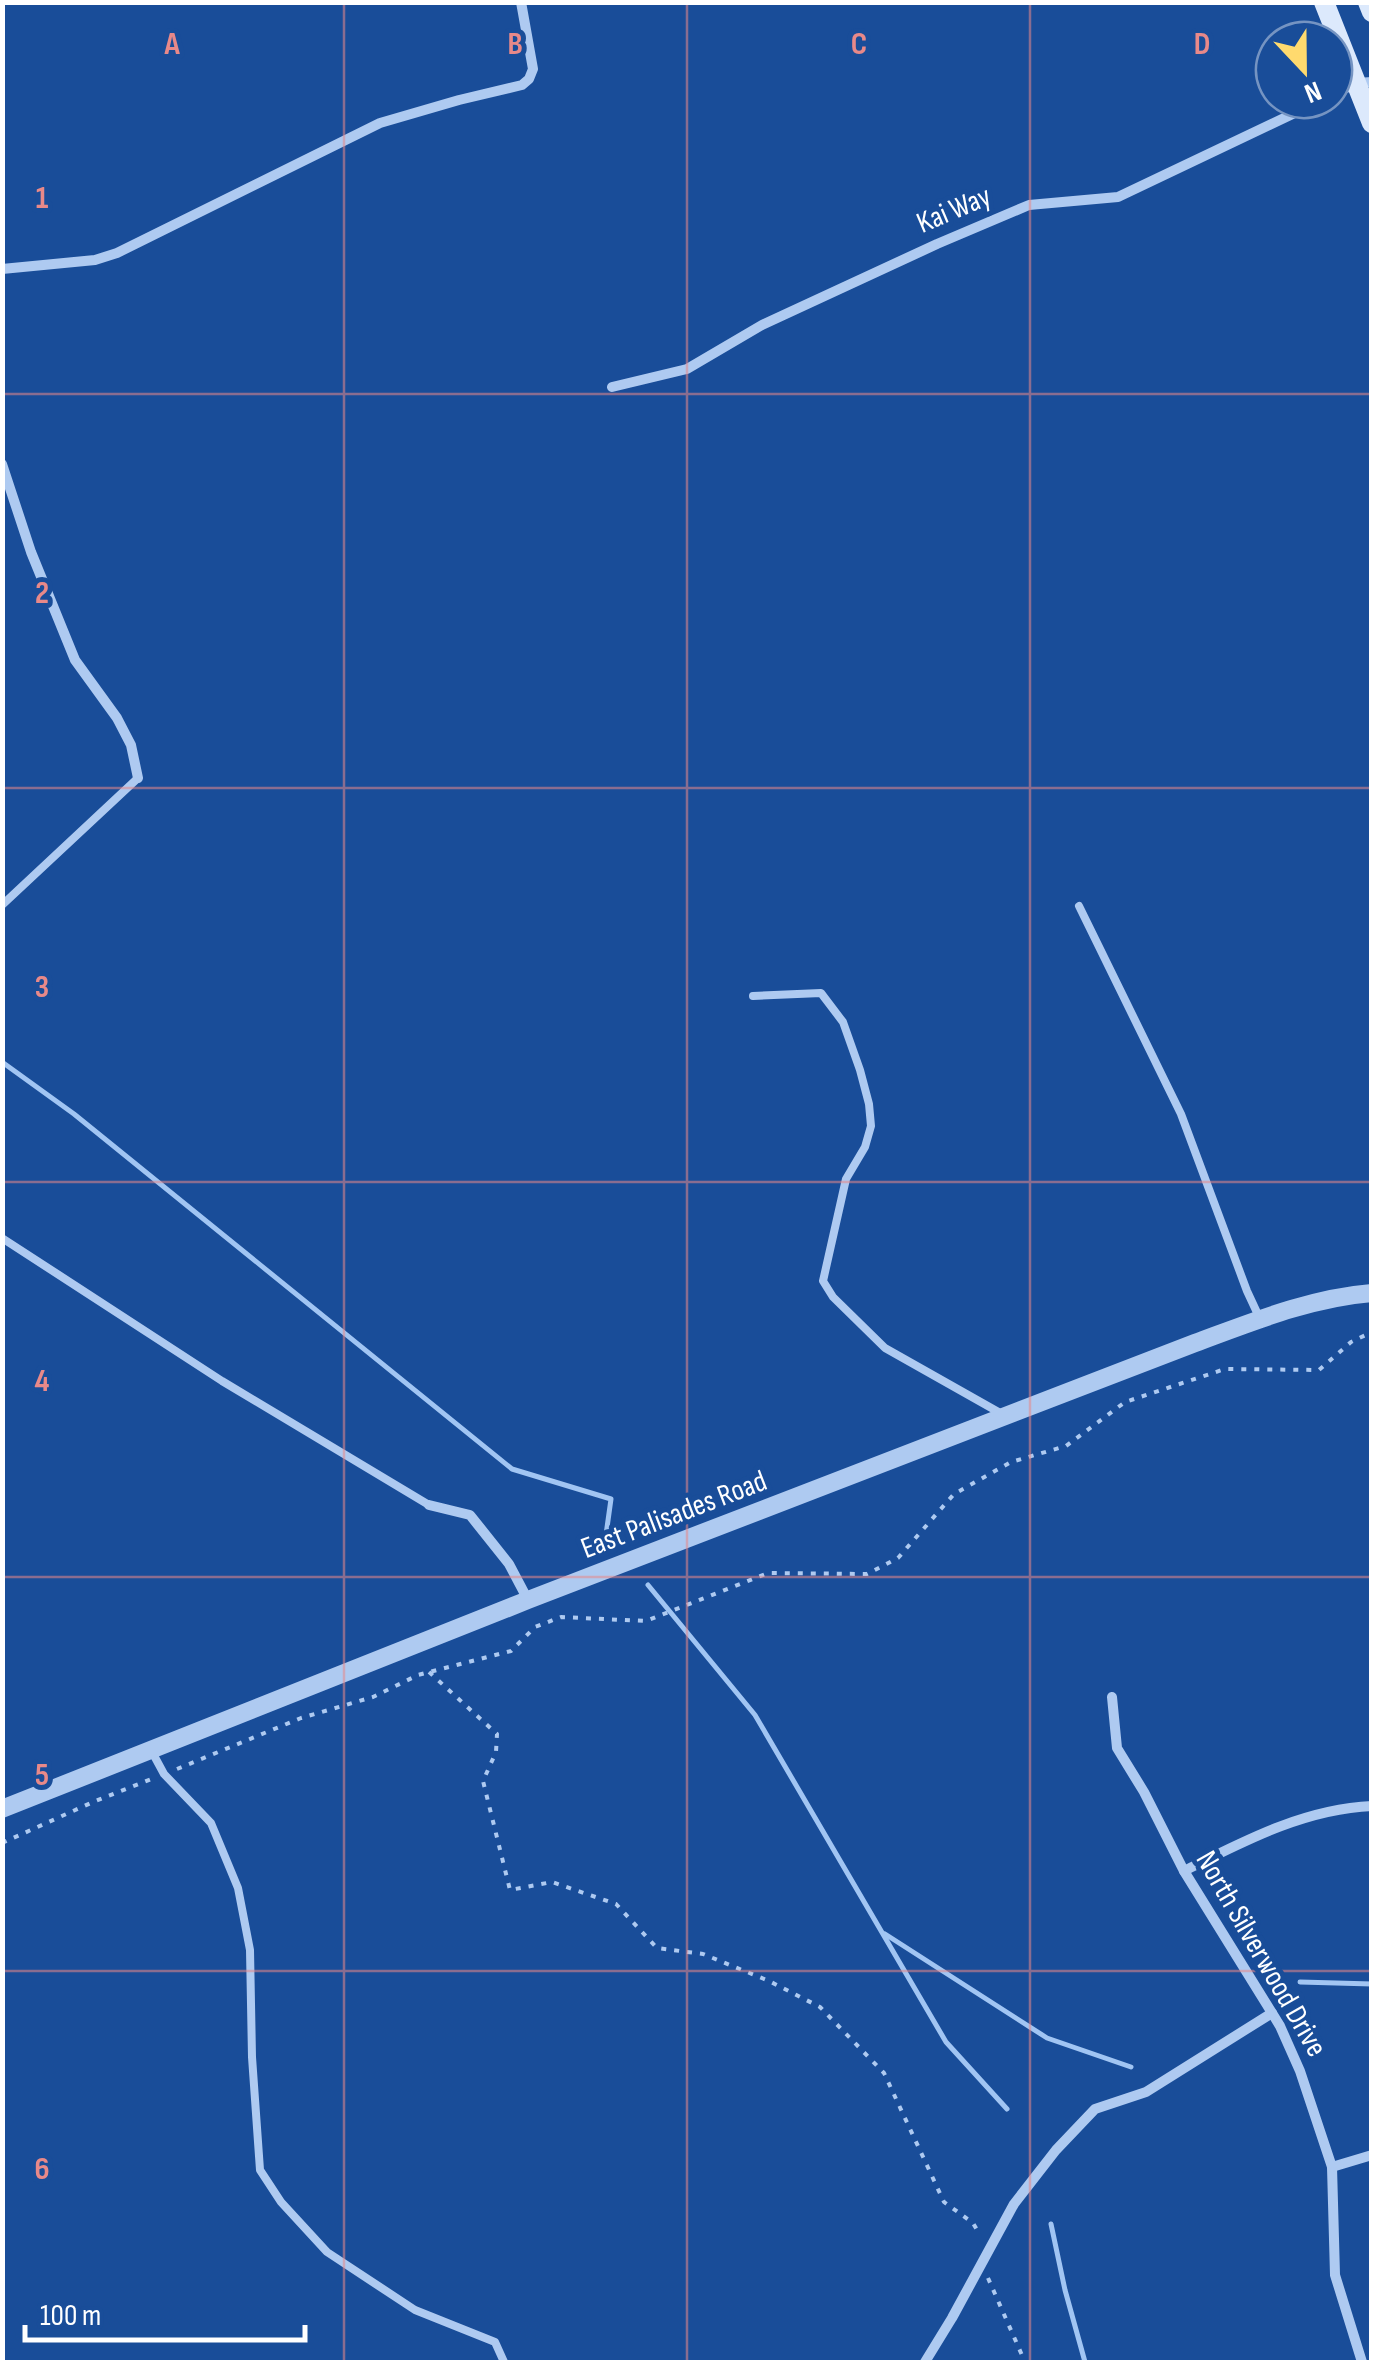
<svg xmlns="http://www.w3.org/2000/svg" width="1374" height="2365" font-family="'Sofia Sans Condensed',sans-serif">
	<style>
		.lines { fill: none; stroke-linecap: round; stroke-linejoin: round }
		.stream { stroke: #a1c5f3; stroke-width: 5 }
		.path { stroke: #aecaf1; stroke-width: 4; stroke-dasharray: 5 8; stroke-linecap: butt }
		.service { stroke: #aecaf1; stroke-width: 8 }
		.minor { stroke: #aecaf1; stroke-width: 10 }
		.tertiary { stroke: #aecaf1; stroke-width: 18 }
		.secondary { stroke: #dce9fc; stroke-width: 20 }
		.grid { fill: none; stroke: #e88989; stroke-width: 2.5; stroke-opacity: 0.55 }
		.labels { text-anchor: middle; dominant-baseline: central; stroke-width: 10; stroke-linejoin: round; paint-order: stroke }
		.street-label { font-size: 30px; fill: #fff; stroke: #194d99 }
		.grid-label { font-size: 32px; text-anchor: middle; font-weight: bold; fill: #e88989; stroke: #194d99; stroke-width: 10; stroke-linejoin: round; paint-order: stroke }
	</style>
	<rect width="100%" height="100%" fill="#194d99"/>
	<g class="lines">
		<g class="stream">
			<polyline points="2,1062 74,1114 512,1469 611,1499 605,1542"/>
			<polyline points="648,1585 755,1715 946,2042 1007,2109"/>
			<polyline points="885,1934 1047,2038 1131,2067"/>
			<polyline points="1300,1982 1372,1984"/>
			<polyline points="1051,2224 1065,2290 1085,2362"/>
		</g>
		<g class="path">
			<polyline points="429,1672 497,1734 496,1752 483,1781 510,1890 552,1882 616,1904 657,1948 703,1954 769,1981 820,2007 884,2073 944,2202 973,2223 980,2235"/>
			<polyline points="177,1769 301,1718 373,1697 418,1675 511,1651 535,1627 561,1617 646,1621 768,1573 867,1574 898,1558 954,1494 1011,1462 1066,1446 1125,1402 1225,1369 1319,1370 1351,1342 1372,1332"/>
			<polyline points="2,1843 93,1802 154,1778"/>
			<polyline points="988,2278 1025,2362"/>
		</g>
		<g class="service">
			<polyline points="2,905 138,778"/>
			<polyline points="1079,906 1181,1114 1247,1291 1260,1319"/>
			<polyline points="753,996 821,993 843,1022 860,1070 869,1104 871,1126 865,1147 846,1179 823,1281 833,1297 885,1348 1002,1414"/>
			<polyline points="2,1238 222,1381 429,1505"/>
			<polyline points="151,1750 164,1774 211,1823 238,1888 250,1950 252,2057 260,2170 281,2202 327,2252 415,2310 495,2342 504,2362"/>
		</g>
		<g class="minor">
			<polyline points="1334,94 1356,83 1372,82"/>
			<polyline points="2,269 95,260 117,253 380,123 459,100 522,85 529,79 533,69 521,2"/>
			<polyline points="612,387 687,369 762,325 937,244 1029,205 1118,197 1322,100"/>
			<polyline points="2,464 31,552 75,660 117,718 131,745 138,778"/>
			<polyline points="429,1505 470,1515 509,1564 528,1600"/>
			<polyline points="1112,1697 1117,1748 1144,1792 1184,1871 1280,2026 1300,2071 1332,2167 1335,2275 1362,2362"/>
			<path d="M1184,1871C1244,1841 1304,1809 1372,1806"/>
			<polyline points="1332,2167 1372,2155"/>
			<polyline points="925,2362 952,2318 1014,2204 1056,2150 1095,2109 1146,2092 1272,2013"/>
		</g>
		<path class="tertiary" d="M2,1809L528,1600L1195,1343C1252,1322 1310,1298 1372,1293"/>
		<g class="secondary">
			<polyline points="1324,2 1372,123"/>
			<polyline points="1368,2 1372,12"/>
		</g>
	</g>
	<path class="grid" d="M344,2V2362M687,2V2362M1030,2V2362M2,394H1372M2,788H1372M2,1182H1372M2,1577H1372M2,1971H1372"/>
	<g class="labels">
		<g class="street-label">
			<text transform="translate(954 210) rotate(-23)">Kai Way</text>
			<text transform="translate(674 1515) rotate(-21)">East Palisades Road</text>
			<text transform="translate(1261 1954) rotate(60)">North Silverwood Drive</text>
		</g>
	</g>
	<g class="grid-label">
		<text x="172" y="54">A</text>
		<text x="515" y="54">B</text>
		<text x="859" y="54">C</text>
		<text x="1202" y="54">D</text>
		<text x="42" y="208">1</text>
		<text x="42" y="603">2</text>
		<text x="42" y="997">3</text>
		<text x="42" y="1391">4</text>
		<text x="42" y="1785">5</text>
		<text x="42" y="2179">6</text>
	</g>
	<rect width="1374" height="2365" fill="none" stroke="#ffffff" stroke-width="10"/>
	<g transform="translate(1304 70) rotate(158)"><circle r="48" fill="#194d99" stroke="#7594c2" stroke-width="2.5"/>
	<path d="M0-8L18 38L0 25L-18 38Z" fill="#ffda6e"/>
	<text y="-15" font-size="28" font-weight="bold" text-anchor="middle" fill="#ffffff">N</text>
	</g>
	<path d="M25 2325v15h280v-15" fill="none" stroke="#ffffff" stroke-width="5"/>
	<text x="40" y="2325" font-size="30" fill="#ffffff" stroke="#194d99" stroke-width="8" paint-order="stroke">100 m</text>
</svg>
